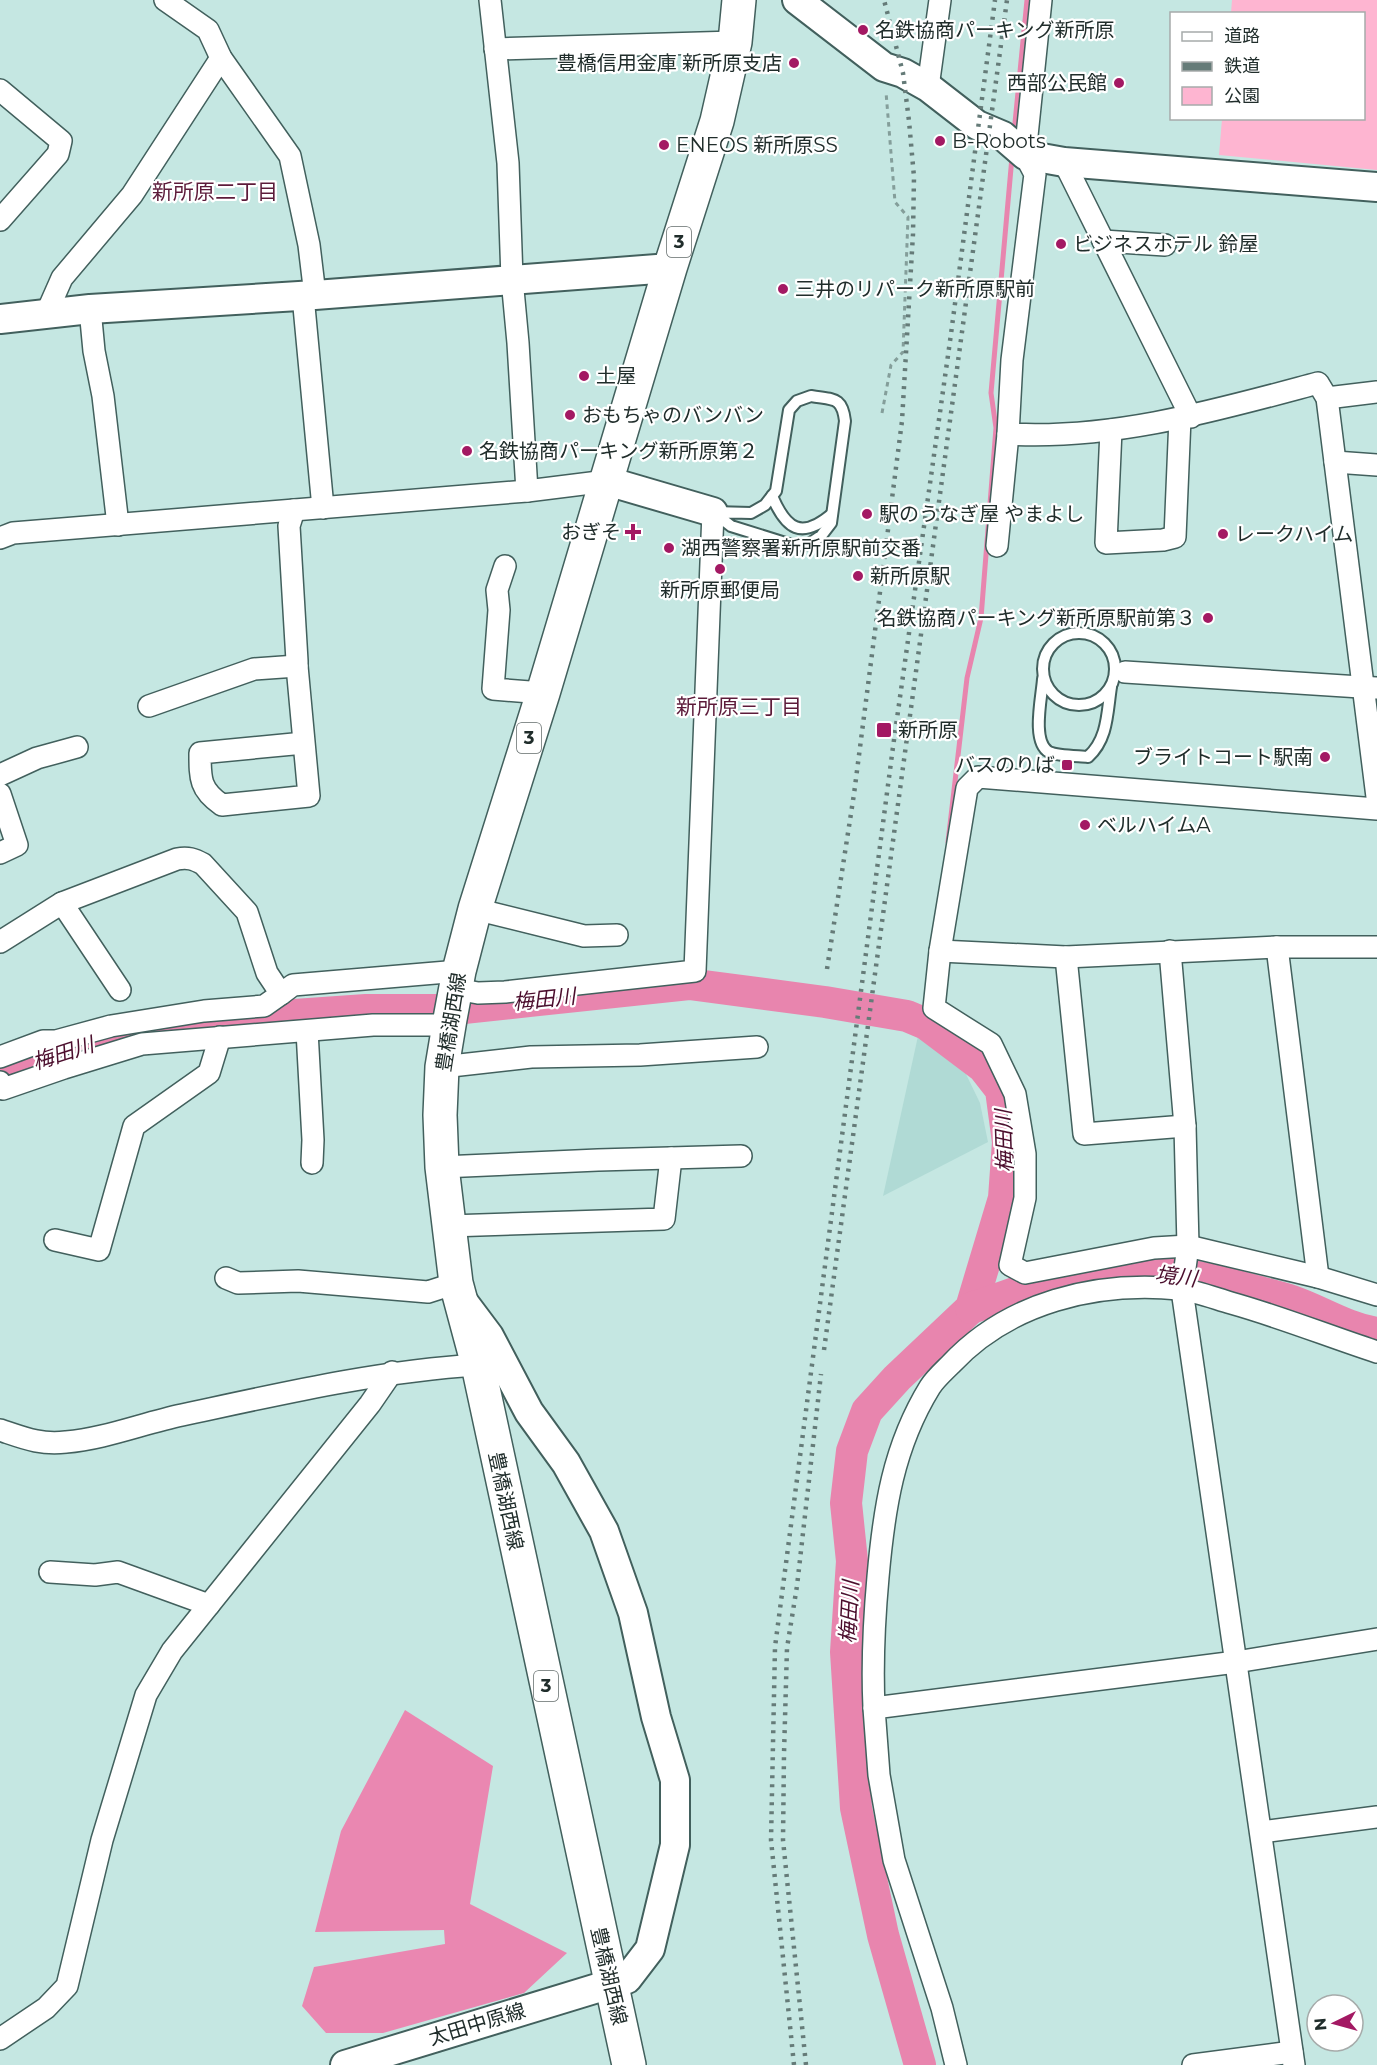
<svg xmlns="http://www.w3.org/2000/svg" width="1377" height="2065" font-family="Montserrat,'Noto Sans JP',sans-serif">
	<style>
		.built { fill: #b0dad5 }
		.green { fill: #feb5d1 }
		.forest { fill: #ea87b1 }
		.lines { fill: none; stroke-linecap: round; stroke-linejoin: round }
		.stream { stroke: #e885ae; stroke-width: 5 }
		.river { stroke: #e885ae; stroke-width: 32 }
		.lane-casing { stroke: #42605d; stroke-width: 14 }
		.street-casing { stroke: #42605d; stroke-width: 24 }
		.secondary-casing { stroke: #42605d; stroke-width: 32 }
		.primary-casing { stroke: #42605d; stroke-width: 36 }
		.path { stroke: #849e9a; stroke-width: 3; stroke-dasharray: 4.5 4.5; stroke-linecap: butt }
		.lane { stroke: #fff; stroke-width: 10 }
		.street { stroke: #fff; stroke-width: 21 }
		.secondary { stroke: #fff; stroke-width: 28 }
		.primary { stroke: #fff; stroke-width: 33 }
		.rail { stroke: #657b78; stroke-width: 4.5; stroke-dasharray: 3 6; stroke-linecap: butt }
		.poi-dot { fill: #a31963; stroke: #fff; stroke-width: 2 }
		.labels { text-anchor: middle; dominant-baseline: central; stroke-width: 4.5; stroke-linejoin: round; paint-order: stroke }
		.shield { fill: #fff; stroke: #636c6b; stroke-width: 1.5 }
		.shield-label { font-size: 18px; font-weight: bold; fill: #202d2b }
		.poi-label { font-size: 20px; fill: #202d2b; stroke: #fff; text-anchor: start }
		.street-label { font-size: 20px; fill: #202d2b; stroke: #fff }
		.neighbourhood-label { font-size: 21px; fill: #5c1b3a; stroke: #fff }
		.water-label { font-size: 21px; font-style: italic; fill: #4b0e2d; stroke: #fff }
	</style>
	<rect width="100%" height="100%" fill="#c5e7e2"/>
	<polygon class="built" points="918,1036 958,1061 964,1070 980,1103 988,1142 883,1196"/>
	<polygon class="green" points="1232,0 1377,0 1377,170 1219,155 1222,119 1364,118 1364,14 1231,13"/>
	<polygon class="forest" points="405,1710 493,1766 470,1904 567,1953 524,1993 383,2033 326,2033 302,2006 314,1967 445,1944 444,1930 315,1932 341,1831"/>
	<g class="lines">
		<g class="stream">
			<polyline points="1014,133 1027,0"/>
			<polyline points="948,842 967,678 981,618 996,428 991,393 1012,157"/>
			<polyline points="926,1024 928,1009"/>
		</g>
		<g class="river">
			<polyline points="0,1073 11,1068 123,1033 181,1023 366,1010 445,1010 689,984 825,1002 907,1016 926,1024 983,1067 1001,1090 1008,1142 1004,1198 971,1308 897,1378 867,1411 852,1451 846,1503 852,1561 846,1652 856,1808 883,1935 920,2065"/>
			<path d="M971,1308C1008,1296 1046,1280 1085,1274C1140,1264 1194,1274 1248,1289C1262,1293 1278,1296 1292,1301C1321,1311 1346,1328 1377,1333"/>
		</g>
		<defs>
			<g id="lane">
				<path d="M811,396C833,400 842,396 845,421L831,523L821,536L809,544L795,546L731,526L713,512L751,513L765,505L776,491L789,410L797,401Z"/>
				<path d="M772,496C786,529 801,540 832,514"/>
				<circle cx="1079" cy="669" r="36"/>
				<path d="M1043,679C1042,696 1031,742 1049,752C1057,756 1079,756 1088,757C1108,739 1107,713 1111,687"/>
			</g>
			<g id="street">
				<polyline points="165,0 208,30 221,58 290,156 309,245 315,295"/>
				<polyline points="490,0 508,163 512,279 518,343 527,491"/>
				<path d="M1041,0L1025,155L1035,174L1012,360L1008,434C1114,440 1217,410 1318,383L1327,398L1377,797"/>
				<polyline points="495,49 735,42"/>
				<polyline points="928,87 940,0"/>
				<polyline points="0,90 61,141 58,154 0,220"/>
				<polyline points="1064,162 1191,417"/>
				<polyline points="1103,241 1165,245"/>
				<polyline points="303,296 323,508"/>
				<polyline points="90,309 94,351 103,396 118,525"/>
				<polyline points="47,312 62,278 132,195 221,58"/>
				<polyline points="1327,398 1377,392"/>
				<polyline points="1111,430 1106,543 1163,540 1175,537 1180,418"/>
				<polyline points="1335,462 1377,465"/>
				<path d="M294,510L289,526L297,661V666L309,796L222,805C200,790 200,779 200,753L304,743"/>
				<polyline points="0,538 13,533 527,491 607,481"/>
				<polyline points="997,546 1008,434"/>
				<polyline points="505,566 497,590 499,610 493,689 543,693"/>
				<polyline points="1125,672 1376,688"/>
				<polyline points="149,706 254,669 297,666"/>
				<polyline points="0,775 37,758 77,747"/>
				<polyline points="0,794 17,845 0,853"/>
				<polyline points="1377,809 978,777 967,788 940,951 934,1008 991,1044 1015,1094 1025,1154 1025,1198 1010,1265 1025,1273 1154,1248 1188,1246 1318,1277 1377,1295"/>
				<polyline points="62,903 120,990"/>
				<polyline points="475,909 584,936 617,935"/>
				<path d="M0,942L62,903L177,859C188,857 194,859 203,864L247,912L267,973L281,994L293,985L459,971"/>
				<polyline points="1277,947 1318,1277"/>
				<polyline points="940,951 1066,957 1277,947 1377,947"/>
				<polyline points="1170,951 1185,1126 1188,1246 1182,1290 1294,2065"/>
				<polyline points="1066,957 1084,1134 1185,1126"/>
				<polyline points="456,989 478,993 505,992 695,971 713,512"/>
				<polyline points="307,1031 313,1140 312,1163"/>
				<polyline points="0,1057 43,1041 56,1041 111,1026 204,1011 264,1006 281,994"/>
				<polyline points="442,1067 531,1057 640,1055 757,1047"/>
				<polyline points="0,1082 3,1089 64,1068 142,1044 373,1025 449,1025"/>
				<polyline points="442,1167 598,1160 741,1156"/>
				<polyline points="449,1226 664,1219 671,1158"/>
				<polyline points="55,1240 99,1250 134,1126 209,1073 220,1037"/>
				<polyline points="226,1278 238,1283 298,1281 428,1292 456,1283"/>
				<path d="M0,1430C24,1438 40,1445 66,1442C104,1439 144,1423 182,1415C280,1394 378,1371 478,1365"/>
				<polyline points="50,1572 95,1575 118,1572 209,1605"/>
				<path d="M874,1708C872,1665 874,1621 878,1577C884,1509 893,1447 930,1387C935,1379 944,1371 951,1364C1009,1302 1096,1281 1179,1289C1196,1291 1214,1298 1231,1303C1281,1317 1328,1336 1377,1352"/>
				<polyline points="1261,1832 1377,1817"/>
				<polyline points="0,2039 46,2008 67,1986 102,1840 146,1695 172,1651 370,1404 392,1372"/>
				<polyline points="956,2065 942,2008 894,1860 879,1775 874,1708 1236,1662 1377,1639"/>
				<polyline points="1193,2065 1292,2052"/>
			</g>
			<g id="secondary">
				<polyline points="797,0 884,67 903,73 928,87 977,125 1003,136 1025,155 1064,162 1377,187"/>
				<polyline points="0,319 90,309 315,295 670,268"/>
				<polyline points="607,481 713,512"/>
				<polyline points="345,2065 627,1979 650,1949 675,1845 675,1780 656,1717 633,1613 604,1531 566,1463 529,1412 489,1336 462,1300"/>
			</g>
			<polyline id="primary" points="629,2065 478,1365 456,1283 442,1167 440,1115 442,1067 450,1019 459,971 475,909 543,693 670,268 717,121 735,42 739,0"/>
		</defs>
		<use href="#lane" class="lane-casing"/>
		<use href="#street" class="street-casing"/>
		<use href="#secondary" class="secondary-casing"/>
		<use href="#primary" class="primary-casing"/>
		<polyline class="path" points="882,413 891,365 903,352 908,217 895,202 886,92"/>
		<use href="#lane" class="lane"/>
		<use href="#street" class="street"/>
		<use href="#secondary" class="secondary"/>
		<use href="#primary" class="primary"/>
		<g class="rail">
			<polyline points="827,969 854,794 902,421 913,234 914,177 909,121 903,73 884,0"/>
			<polyline points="824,1350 1007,0"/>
			<polyline points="794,2065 771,1840 775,1647 893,747 951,334 995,0"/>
			<polyline points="806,2065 783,1840 784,1754 787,1648 797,1586 821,1374"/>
		</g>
	</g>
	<g class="poi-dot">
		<circle cx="863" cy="30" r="6"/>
		<circle cx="794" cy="63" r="6"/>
		<circle cx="1119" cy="83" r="6"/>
		<circle cx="940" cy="141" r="6"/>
		<circle cx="664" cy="145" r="6"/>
		<circle cx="1061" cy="244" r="6"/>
		<circle cx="783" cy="289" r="6"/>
		<circle cx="584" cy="376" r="6"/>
		<circle cx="570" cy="415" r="6"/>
		<circle cx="467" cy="451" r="6"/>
		<circle cx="867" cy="514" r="6"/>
		<path d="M630 523h6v6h6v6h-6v6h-6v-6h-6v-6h6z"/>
		<circle cx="1223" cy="534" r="6"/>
		<circle cx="669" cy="548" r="6"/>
		<circle cx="720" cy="569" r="6"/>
		<circle cx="858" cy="576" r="6"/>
		<circle cx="1208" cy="618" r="6"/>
		<rect x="876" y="722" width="16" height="16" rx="3"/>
		<circle cx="1325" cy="757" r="6"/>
		<rect x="1061" y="759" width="12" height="12" rx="3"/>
		<circle cx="1085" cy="825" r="6"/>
	</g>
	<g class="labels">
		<g class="shield">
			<rect x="667" y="227" width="24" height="30" rx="4.5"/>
			<rect x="517" y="723" width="24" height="30" rx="4.5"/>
			<rect x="534" y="1671" width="24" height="30" rx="4.5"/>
		</g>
		<g class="shield-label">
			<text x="679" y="242">3</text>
			<text x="529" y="738">3</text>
			<text x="546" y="1686">3</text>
		</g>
		<g class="poi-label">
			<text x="875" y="30">名鉄協商パーキング新所原</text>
			<text x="782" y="63" text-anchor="end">豊橋信用金庫 新所原支店</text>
			<text x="1107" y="83" text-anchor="end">西部公民館</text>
			<text x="952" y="141">B-Robots</text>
			<text x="676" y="145">ENEOS 新所原SS</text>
			<text x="1073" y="244">ビジネスホテル 鈴屋</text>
			<text x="795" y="289">三井のリパーク新所原駅前</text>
			<text x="596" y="376">土屋</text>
			<text x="582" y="415">おもちゃのバンバン</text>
			<text x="479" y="451">名鉄協商パーキング新所原第２</text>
			<text x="879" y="514">駅のうなぎ屋 やまよし</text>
			<text x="621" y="532" text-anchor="end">おぎそ</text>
			<text x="1235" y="534">レークハイム</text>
			<text x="681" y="548">湖西警察署新所原駅前交番</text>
			<text x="870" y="576">新所原駅</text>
			<text x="720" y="590" text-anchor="middle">新所原郵便局</text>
			<text x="1196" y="618" text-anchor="end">名鉄協商パーキング新所原駅前第３</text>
			<text x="898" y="730">新所原</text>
			<text x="1313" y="757" text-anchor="end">ブライトコート駅南</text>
			<text x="1055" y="765" text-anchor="end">バスのりば</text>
			<text x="1097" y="825">ベルハイムA</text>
		</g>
		<g class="street-label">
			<text transform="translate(451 1022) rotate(-81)">豊橋湖西線</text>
			<text transform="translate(506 1501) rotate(78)">豊橋湖西線</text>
			<text transform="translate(609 1976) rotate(77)">豊橋湖西線</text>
			<text transform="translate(477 2024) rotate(-17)">太田中原線</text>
		</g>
		<g class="neighbourhood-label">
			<text x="215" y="191">新所原二丁目</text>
			<text x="739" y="706">新所原三丁目</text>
		</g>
		<g class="water-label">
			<text transform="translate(544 999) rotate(-6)">梅田川</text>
			<text transform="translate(63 1053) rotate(-18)">梅田川</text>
			<text transform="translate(1004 1141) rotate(-92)">梅田川</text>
			<text transform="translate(1176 1276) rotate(7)">境川</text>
			<text transform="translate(849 1612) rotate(-87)">梅田川</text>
		</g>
	</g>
	<rect x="1170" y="12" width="195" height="108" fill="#ffffff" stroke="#a6abaa" stroke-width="1.5"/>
	<rect x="1182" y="32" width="30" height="9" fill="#ffffff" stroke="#a6abaa" stroke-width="1.5"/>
	<text x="1224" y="42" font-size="18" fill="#202d2b">道路</text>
	<rect x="1182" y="62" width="30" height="9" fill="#657b78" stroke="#a6abaa" stroke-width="1.5"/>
	<text x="1224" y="72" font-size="18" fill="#202d2b">鉄道</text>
	<rect x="1182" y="87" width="30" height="18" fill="#feb5d1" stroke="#a6abaa" stroke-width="1.5"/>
	<text x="1224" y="102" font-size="18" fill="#202d2b">公園</text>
	<g transform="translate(1335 2023) rotate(265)"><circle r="28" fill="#ffffff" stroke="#a6abaa" stroke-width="1.5"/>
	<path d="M0-4.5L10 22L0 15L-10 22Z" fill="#a31963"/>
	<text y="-9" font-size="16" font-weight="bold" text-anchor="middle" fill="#202d2b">N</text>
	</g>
</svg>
